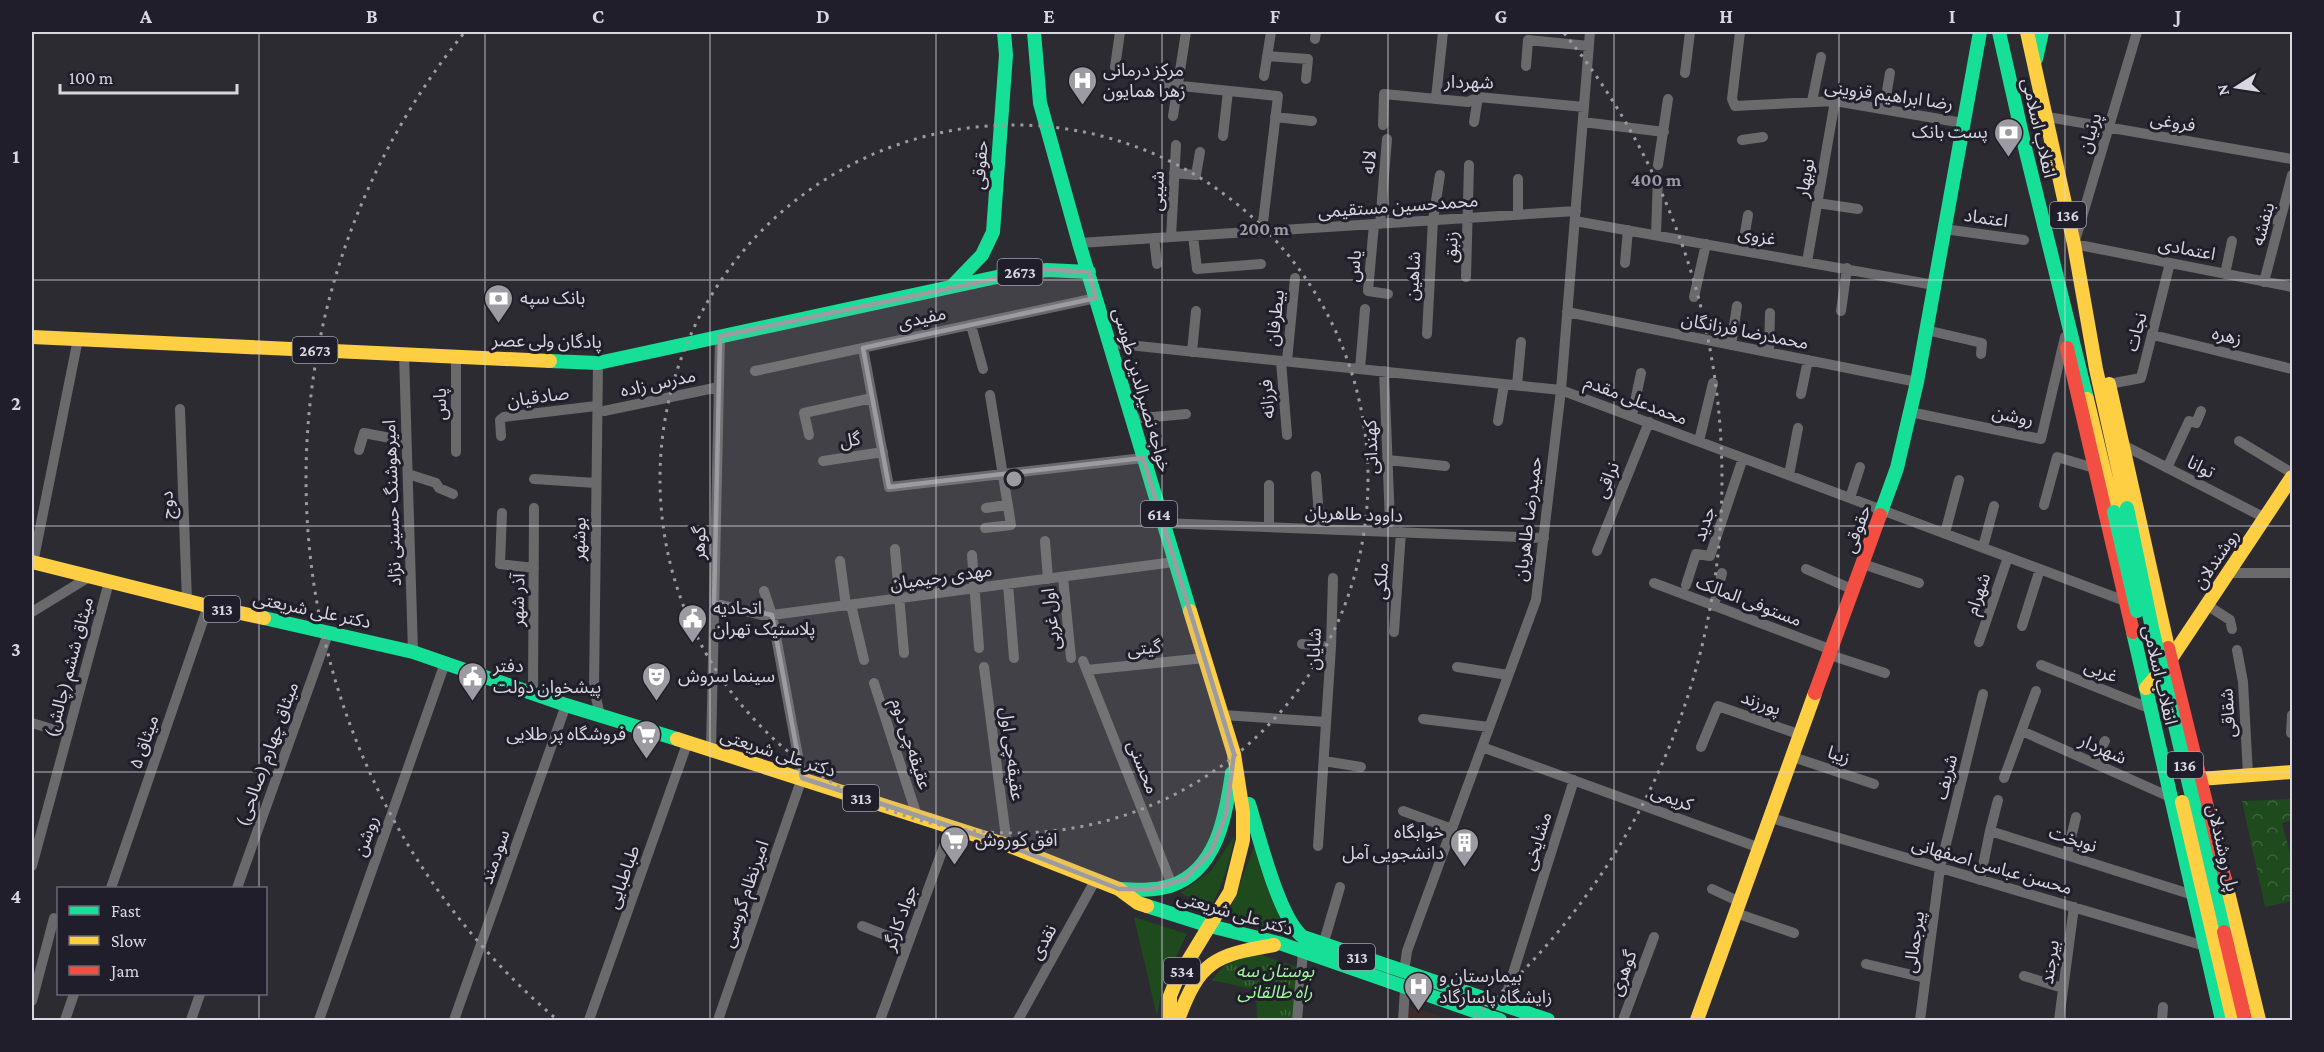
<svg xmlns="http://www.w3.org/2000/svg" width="2324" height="1052" font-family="'Crimson Pro','Noto Sans Arabic',serif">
<defs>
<pattern id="forest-crowns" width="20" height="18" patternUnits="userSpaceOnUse" patternTransform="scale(1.5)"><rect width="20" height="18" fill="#1e4a1d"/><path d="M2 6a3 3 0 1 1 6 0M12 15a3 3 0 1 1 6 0" fill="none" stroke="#3e633d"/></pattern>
<pattern id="park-tufts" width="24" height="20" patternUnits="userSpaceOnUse" patternTransform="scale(1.5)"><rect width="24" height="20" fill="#1e4a1d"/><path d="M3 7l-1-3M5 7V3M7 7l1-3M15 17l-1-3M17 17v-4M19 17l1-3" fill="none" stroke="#3e633d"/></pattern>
</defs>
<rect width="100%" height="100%" fill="#2c2b31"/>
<!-- medical -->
<path fill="#3c2c28" d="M1408,1005L1447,1019V1020H1407Z"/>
<!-- green -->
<path fill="#1e4a1d" d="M1235,835C1230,861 1223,884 1211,907L1180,893L1211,871Z
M1255,844L1288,939L1227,918Z
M1134,917L1187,934L1162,987L1157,1017Z"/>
<!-- forest -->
<path fill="url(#forest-crowns)" d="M2292,799V820L2282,823L2292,860V897L2291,901L2265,907L2242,801Z"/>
<!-- park -->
<path fill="url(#park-tufts)" d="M1262,955L1297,967L1293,1020H1257L1256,990L1212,980C1229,958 1235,958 1262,955Z"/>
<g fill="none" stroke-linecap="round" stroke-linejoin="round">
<!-- street -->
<path stroke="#6a696c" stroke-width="10" d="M1740,32L1732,99L1735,106L1835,101L1963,123
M2137,32L2074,244L2292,287
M1315,39L1316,32
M1267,56L1308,59L1306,79
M1526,66L1528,40L1589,46
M1115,67L1120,32
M1685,73L1690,32
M1264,76L1271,32
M1162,84L1278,96L1262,231
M1436,98L1443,32
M1812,101L1821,57
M1884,108L1890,73
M1173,116L1186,32
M1275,117L1312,121
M2048,117L2292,159
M1474,122L1478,97
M1583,122L1664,132
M1383,125L1384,94L1468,102L1478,97L1584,107
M1223,136L1228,91
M1742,140L1763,137
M1658,165L1668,99
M1174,173L1196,175L1200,152
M1817,203L1858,209
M1518,214V179
M2267,218L2280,221
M1575,221L1934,285
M1374,224L1368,291L1388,294
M1380,224L1387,139
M1944,229L2024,240
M1656,235L1658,177
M1193,236L1197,269L1261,264
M1171,237L1176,145
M1154,238L1157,264
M1079,243L1576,211
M1742,250L1748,215
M1807,262L1835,101
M1625,263L1628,230
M2225,274L2232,241
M1466,277L1469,165
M2264,282L2292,175
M1694,297L1706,244
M1841,311L1847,268
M1567,312L1917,382
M971,325L983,369
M1926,330L1982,343L1981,354
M1427,334L1433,220L1440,175
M2153,335L2292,369
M1109,343L1561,390L2125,601
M1731,345L1737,306
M863,348L889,487L1143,458
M1192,352L1196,311
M1769,352L1770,313
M404,354L413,652
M1281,361L1287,435
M1287,361L1295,278
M598,363L594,689L600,715
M1360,369L1365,309
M755,371L1096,298
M1384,371L1390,522
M2109,384L2141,378L2170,263
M1517,385L1521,342
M1801,394L1808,360
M180,409L187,601
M604,411L719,387
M1910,412L2041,439L2065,337
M1632,416L1641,373
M1131,419L1186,414
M1498,421L1504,384
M809,435L804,413L872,398
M501,436L500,420L504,417L596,406
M1699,441L1713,383
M2239,441L2292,473
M2123,445L2265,518
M359,450L364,433L406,441
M456,452V356
M1388,460L1445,466
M823,461L883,452
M2167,468L2189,421L2196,423L2201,411
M408,474L436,483L439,488L453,494
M1789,475L1798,428
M1316,476L1320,529
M534,479L596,483
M1850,498L1860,467
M2044,505L2057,457L2094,468
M986,508L1007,505
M502,513L500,564L534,568
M1162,523L1544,538
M1269,527V485
M985,528L1011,525L990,395
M1945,533L1959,480
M1045,541L1048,579
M1983,547L1994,506
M895,549L904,653
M1597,551L1649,422
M972,555L979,648
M840,561L846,606
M33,563L78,339
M1863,564L1919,583
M1806,569L1854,590
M2228,573H2292
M1063,577L1071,658
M1654,583L1832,650
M1008,584L1014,658
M1686,585L1696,554L1710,556L1743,458
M714,603L761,615H772L1174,562
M851,605L864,660
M2207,605L2230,620L2232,629
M1714,606L1722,573
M32,612L89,577
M2022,626L2040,569
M1394,632L1401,532
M1979,642L2008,557
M1302,644L1331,647
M2237,650L2243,682L2248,775
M1830,655L1885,673
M1083,661L1172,885
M2041,665L2149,708
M984,667L1007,845
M1457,667L1508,675
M1087,670L1205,658
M874,683L917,816
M533,693L534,508
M1223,715L1326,722
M1423,719L1489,727
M32,723L68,734
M2022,731L2170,797
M2291,733L2292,715
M1482,747L1760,848
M1701,747L1718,706L1801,735
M711,750L720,336
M1793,757L1874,784
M1324,761L1361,767
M2094,763L2105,741
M2004,778L2036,691
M1403,811L1452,829
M1771,818L2205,946
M1990,831L1998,800
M1318,846L1331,647L1333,578
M2067,854L2076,817
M32,866L109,582
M1980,880L1990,831L2193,895
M111,888L208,606
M237,888L329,631
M1712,889L1740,902
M1736,913L1794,933
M862,926L908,944
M1323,945L1340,887
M1866,964L1925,978
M1404,972L1407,951L1536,600L1561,390L1590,32
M2024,976L2063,988
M32,1001L54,918
M1503,1005L1574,780
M65,1020L74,994
M191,1020L200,994
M319,1020L445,663
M454,1020L566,705
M589,1020L687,744
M718,1020L802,778L772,615L764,591
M880,1020L951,827
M1018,1020L1096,879
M1297,1020L1303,952
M1403,1020L1405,989
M1623,1020L1654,937
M1920,1020L1940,868L1983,694
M2059,1020L2074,907
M2162,1020L2163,1007"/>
<!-- fast -->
<path stroke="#16e098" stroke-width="14" d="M1034,32L1040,103L1079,243L1190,611
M1999,32L2026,152L2087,399
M2036,59L2042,32
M953,285L982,255L993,232L1006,55L1004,32
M550,361L598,363L1006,275L1047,270L1089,272
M1880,515L1897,468L1917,382L1980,32
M264,618L413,652L566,705L677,739
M2133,632L2222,1020
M1249,804C1259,836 1279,919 1303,937L1548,1020
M1119,889C1136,890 1153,891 1170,886C1217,871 1226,815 1232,773
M1147,906L1210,926L1282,944L1500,1020"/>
<!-- slow -->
<path stroke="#ffcf43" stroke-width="14" d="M2027,32L2074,244L2096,369L2127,508
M32,337L550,361
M2109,384L2168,648
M2087,399L2114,512
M32,562L208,606L264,618
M2146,688L2170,660L2292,477
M677,739L1007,845L1119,889L1138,903L1147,906
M2200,779L2292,772
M2225,880L2259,1020
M1170,1020V996L1177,979L1230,892L1243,840V812L1234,754L1190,611
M1178,1020C1199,961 1215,955 1274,945
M1697,1020L1815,693"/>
<!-- jam -->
<path stroke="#f24e42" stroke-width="14" d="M2067,348L2133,632
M2168,648L2225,880
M1815,693L1880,515"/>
<!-- fast-bridge -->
<path stroke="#16e098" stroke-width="14" d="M2127,508L2152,628L2224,932
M2114,512L2137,611"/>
<!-- slow-bridge -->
<path stroke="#ffcf43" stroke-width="14" d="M2182,802L2233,1020"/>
<!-- jam-bridge -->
<path stroke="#f24e42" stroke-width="14" d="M2224,932L2245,1020"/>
</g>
<!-- marked area -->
<path fill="#9c9ba2" fill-opacity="0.2" stroke="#9c9ba2" stroke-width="4.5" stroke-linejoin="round" d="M1042,269L1089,272L1096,298L863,348L889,487L1143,458L1234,754L1226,815L1211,852L1185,879L1152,889H1119L1007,845L802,778L772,615L714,603L720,336Z"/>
<!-- grid -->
<path fill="none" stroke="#d8d7df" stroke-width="1.5" stroke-opacity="0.55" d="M259,32V888M485,32V1020M710,32V1020M936,32V1020M1162,32V1020M1388,32V1020M1614,32V1020M1839,32V1020M2065,32V1020M32,280H2292M32,526H2292M32,772H2292M259,994V1020"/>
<!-- distance rings -->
<g fill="none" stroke="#9c9ba2" stroke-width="3" stroke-dasharray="3 6">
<circle cx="1014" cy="479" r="354"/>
<path d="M554 1017A708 708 0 0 1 464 33M1564 33A708 708 0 0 1 1474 1017"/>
</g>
<!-- icons -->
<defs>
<symbol id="hospital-pin" viewBox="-11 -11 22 30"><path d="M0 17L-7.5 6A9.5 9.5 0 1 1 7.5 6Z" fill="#9c9ba2" stroke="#201e2a"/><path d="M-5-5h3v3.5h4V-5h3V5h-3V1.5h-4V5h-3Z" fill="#fff"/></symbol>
<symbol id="bank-pin" viewBox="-11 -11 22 30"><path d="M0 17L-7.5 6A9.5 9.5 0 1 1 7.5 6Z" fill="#9c9ba2" stroke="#201e2a"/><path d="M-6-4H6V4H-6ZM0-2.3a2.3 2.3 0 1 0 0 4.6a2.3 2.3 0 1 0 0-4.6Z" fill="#fff"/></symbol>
<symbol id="civic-pin" viewBox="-11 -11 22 30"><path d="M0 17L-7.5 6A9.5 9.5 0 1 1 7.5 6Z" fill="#9c9ba2" stroke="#201e2a"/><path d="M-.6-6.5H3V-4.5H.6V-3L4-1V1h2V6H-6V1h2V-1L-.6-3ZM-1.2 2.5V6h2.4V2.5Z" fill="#fff"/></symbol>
<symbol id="theatre-pin" viewBox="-11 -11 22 30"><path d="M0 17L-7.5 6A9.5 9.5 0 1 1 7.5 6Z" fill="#9c9ba2" stroke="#201e2a"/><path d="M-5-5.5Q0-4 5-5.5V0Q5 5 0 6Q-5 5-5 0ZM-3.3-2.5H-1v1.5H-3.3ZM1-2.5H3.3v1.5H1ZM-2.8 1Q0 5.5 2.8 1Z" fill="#fff"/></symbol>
<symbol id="supermarket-pin" viewBox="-11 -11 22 30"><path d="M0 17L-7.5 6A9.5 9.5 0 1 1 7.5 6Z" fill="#9c9ba2" stroke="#201e2a"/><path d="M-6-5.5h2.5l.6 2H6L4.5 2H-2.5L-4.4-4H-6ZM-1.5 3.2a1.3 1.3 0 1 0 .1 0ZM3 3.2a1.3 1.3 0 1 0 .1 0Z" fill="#fff"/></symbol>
<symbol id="building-pin" viewBox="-11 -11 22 30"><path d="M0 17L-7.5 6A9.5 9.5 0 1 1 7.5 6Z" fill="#9c9ba2" stroke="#201e2a"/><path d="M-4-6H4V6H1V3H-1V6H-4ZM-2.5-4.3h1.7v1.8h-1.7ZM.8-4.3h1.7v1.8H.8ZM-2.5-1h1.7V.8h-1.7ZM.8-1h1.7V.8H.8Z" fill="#fff"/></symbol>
</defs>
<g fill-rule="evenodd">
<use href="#hospital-pin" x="1066" y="64" width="33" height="45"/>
<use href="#bank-pin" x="1992" y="116" width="33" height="45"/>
<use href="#bank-pin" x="482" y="282" width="33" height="45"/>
<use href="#civic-pin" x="676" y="602" width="33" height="45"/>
<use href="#civic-pin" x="456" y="660" width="33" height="45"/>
<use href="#theatre-pin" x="640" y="660" width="33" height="45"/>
<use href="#supermarket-pin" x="630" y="718" width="33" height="45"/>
<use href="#supermarket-pin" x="938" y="824" width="33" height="45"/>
<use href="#building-pin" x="1448" y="826" width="33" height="45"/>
<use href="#hospital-pin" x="1402" y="970" width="33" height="45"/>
</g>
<g text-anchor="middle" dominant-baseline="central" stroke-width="6" stroke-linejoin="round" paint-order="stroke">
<!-- shield labels -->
<g fill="#201e2a" stroke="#a1a0a9" stroke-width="1.5">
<rect x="2050" y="202" width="36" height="26" rx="4.5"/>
<rect x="997.5" y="259" width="45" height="26" rx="4.5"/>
<rect x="292.5" y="337" width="45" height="26" rx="4.5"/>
<rect x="1141" y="501" width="36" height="26" rx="4.5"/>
<rect x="204" y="596" width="36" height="26" rx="4.5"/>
<rect x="2167" y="752" width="36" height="26" rx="4.5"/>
<rect x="843" y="785" width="36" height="26" rx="4.5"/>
<rect x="1339" y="944" width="36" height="26" rx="4.5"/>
<rect x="1164" y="958" width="36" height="26" rx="4.5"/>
</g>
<g font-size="16" font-weight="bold" fill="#d8d7df">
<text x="2068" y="215">136</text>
<text x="1020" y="272">2673</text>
<text x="315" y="350">2673</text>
<text x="1159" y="514">614</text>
<text x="222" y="609">313</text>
<text x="2185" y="765">136</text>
<text x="861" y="798">313</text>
<text x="1357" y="957">313</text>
<text x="1182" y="971">534</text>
</g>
<!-- poi labels -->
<g font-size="18" fill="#d8d7df" stroke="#201e2a" text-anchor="start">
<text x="1103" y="70">مرکز درمانی<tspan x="1103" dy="21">زهرا همایون</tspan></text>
<text x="1988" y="132" text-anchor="end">پست بانک</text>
<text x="520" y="298">بانک سپه</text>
<text x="713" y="608">اتحادیه<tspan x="713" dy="21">پلاستیک تهران</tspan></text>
<text x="493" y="666">دفتر<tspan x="493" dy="21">پیشخوان دولت</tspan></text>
<text x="678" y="676">سینما سروش</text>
<text x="626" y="734" text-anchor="end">فروشگاه پر طلایی</text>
<text x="1444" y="832" text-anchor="end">خوابگاه<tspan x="1444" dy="21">دانشجویی آمل</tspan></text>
<text x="975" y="840">افق کوروش</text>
<text x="1439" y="976">بیمارستان و<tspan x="1439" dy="21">زایشگاه پاسارگاد</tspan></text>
</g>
<!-- street labels -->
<g font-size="18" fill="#d8d7df" stroke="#201e2a">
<text transform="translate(1469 82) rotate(1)">شهردار</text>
<text transform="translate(1889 95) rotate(8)">رضا ابراهیم قزوینی</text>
<text transform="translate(2173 122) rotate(9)">فروغی</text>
<text transform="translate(2039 128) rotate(77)">انقلاب اسلامی</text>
<text transform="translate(2090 133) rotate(-73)">پرنیان</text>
<text transform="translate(1369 162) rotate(-85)">لاله</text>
<text transform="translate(980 165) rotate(-86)">حقوقی</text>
<text transform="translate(1805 178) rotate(-80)">نوبهار</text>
<text transform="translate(1157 191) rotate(-87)">شیبی</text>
<text transform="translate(1398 206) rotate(-4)">محمدحسین مستقیمی</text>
<text transform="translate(1986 218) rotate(8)">اعتماد</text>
<text transform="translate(2263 224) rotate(-75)">بنفشه</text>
<text transform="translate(1757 236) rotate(10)">غزوی</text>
<text transform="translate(1451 247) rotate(-87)">زنبق</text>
<text transform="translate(2187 249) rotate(11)">اعتمادی</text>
<text transform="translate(1354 266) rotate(-86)">یاس</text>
<text transform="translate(1413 276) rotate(-87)">شاهین</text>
<text transform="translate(922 318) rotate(-12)">مفیدی</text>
<text transform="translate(1275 318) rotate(-84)">بیطرفان</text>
<text transform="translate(1745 331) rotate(11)">محمدرضا فرزانگان</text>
<text transform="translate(2136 332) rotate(-75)">نجات</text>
<text transform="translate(2227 336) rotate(14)">زهره</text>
<text transform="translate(547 341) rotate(1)">پادگان ولی عصر</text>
<text transform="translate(658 383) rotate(-12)">مدرس زاده</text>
<text transform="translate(1142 390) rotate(74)">خواجه نصیرالدین طوسی</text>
<text transform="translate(538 397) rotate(-8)">صادقیان</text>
<text transform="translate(1267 399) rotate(-94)">فرزانه</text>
<text transform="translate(1636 400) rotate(21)">محمدعلی مقدم</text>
<text transform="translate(440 404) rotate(-90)">پاس</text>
<text transform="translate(2013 416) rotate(12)">روشن</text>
<text transform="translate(850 440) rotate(-9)">گل</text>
<text transform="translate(1371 447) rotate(-92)">کهندانی</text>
<text transform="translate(2201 467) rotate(27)">توانا</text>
<text transform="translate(1607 480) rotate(-68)">نراقی</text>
<text transform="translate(392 503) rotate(-92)">امیرهوشنگ حسینی نژاد</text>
<text transform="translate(167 505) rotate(-92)">دوج</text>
<text transform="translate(1354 514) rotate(2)">داوود طاهریان</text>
<text transform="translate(1528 519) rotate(-83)">حمیدرضا طاهریان</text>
<text transform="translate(1704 524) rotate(-71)">جدید</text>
<text transform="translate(1857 529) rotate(-70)">حقوقی</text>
<text transform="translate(579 539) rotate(-89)">بوشهر</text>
<text transform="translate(699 543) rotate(-89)">گوهر</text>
<text transform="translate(2216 559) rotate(-56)">روشندلان</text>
<text transform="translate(941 577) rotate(-8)">مهدی رحیمیان</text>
<text transform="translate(1381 581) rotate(-86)">ملکی</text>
<text transform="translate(1978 594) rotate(-71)">شهرام</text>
<text transform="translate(518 600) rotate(-89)">آذر شهر</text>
<text transform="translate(1749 601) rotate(21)">مستوفی المالک</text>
<text transform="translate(312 610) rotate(12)">دکتر علی شریعتی</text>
<text transform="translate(1051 619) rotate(-96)">اول غربی</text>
<text transform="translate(1144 648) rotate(-6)">گیتی</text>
<text transform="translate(1314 649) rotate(-87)">شایان</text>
<text transform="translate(69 667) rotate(-75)">میثاق ششم (چالش)</text>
<text transform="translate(2101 671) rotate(21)">غربی</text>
<text transform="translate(2160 675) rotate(77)">انقلاب اسلامی</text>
<text transform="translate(1761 703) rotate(19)">پورزند</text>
<text transform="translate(2228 713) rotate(-94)">شقاقی</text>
<text transform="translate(144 742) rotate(-71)">میثاق ۵</text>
<text transform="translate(911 744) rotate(72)">عقیقه‌چی دوم</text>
<text transform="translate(2103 749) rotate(24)">شهردار</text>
<text transform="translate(778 753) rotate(18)">دکتر علی شریعتی</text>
<text transform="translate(267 754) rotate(-70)">میثاق چهارم (صالحی)</text>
<text transform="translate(1012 754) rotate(83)">عقیقه‌چی اول</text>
<text transform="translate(1839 755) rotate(19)">زیبا</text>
<text transform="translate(1143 767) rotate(68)">محسنی</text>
<text transform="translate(1946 777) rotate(-76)">شریف</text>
<text transform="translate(1672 798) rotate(20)">کریمی</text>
<text transform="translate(366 836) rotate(-71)">روشن</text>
<text transform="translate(2073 839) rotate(18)">نوبخت</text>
<text transform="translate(1537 841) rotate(-72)">مشایخی</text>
<text transform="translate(2223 848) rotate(77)">پل روشندلان</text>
<text transform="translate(495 857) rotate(-71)">سودمند</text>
<text transform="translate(1992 866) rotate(16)">محسن عباسی اصفهانی</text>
<text transform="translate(623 877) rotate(-70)">طباطبایی</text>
<text transform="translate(745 894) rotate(-71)">امیرنظام گروسی</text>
<text transform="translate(1235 913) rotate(16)">دکتر علی شریعتی</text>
<text transform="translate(900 918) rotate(-70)">جواد کارگر</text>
<text transform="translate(1043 942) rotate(-61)">نقدی</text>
<text transform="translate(1914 942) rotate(-82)">پیرجمالی</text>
<text transform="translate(2050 962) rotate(-82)">بیرجند</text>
<text transform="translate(1623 973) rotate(-70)">گوهری</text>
</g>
<!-- park labels -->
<g font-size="18" font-style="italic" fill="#9df897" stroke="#201e2a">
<text x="1275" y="971">بوستان سه<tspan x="1275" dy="21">راه طالقانی</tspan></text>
</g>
</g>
<circle cx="1014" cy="479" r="9" fill="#9c9ba2" stroke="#201e2a" stroke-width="3"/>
<g font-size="18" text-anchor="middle" font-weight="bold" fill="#9c9ba2" stroke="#201e2a" stroke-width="6" stroke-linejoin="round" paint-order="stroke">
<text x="1656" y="186">400 m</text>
<text x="1264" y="235">200 m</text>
</g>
<!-- border -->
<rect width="2324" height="1052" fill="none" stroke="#201e2a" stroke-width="66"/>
<!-- legend -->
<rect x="57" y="887" width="210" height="108" fill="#201e2a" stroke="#6a6872" stroke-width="1.5"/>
<rect x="69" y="906" width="30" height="9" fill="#16e098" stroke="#6a6872" stroke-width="1.5"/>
<text x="111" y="917" font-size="18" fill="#d8d7df">Fast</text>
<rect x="69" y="936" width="30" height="9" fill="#ffcf43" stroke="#6a6872" stroke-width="1.5"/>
<text x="111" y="947" font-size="18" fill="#d8d7df">Slow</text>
<rect x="69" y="966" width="30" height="9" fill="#f24e42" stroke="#6a6872" stroke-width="1.5"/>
<text x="111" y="977" font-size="18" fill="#d8d7df">Jam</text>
<!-- north arrow -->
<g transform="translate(2237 87) rotate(258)" stroke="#201e2a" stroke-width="4.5" paint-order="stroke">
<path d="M0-4.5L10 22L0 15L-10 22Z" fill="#d8d7df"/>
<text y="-9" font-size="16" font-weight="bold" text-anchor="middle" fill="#d8d7df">N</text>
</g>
<!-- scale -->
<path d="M60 84v9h177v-9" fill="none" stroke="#d8d7df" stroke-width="3"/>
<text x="69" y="84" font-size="18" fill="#d8d7df" stroke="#201e2a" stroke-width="4.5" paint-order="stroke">100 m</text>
<rect x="33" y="33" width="2258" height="986" fill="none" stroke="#d8d7df" stroke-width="2"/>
<g font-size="20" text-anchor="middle" font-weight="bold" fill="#d8d7df">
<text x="146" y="23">A</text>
<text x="372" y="23">B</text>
<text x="598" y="23">C</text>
<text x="823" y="23">D</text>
<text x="1049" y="23">E</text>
<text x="1275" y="23">F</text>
<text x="1501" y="23">G</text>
<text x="1726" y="23">H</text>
<text x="1952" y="23">I</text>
<text x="2178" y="23">J</text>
<text x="16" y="163">1</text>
<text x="16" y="410">2</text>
<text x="16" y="656">3</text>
<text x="16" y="903">4</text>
</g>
</svg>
